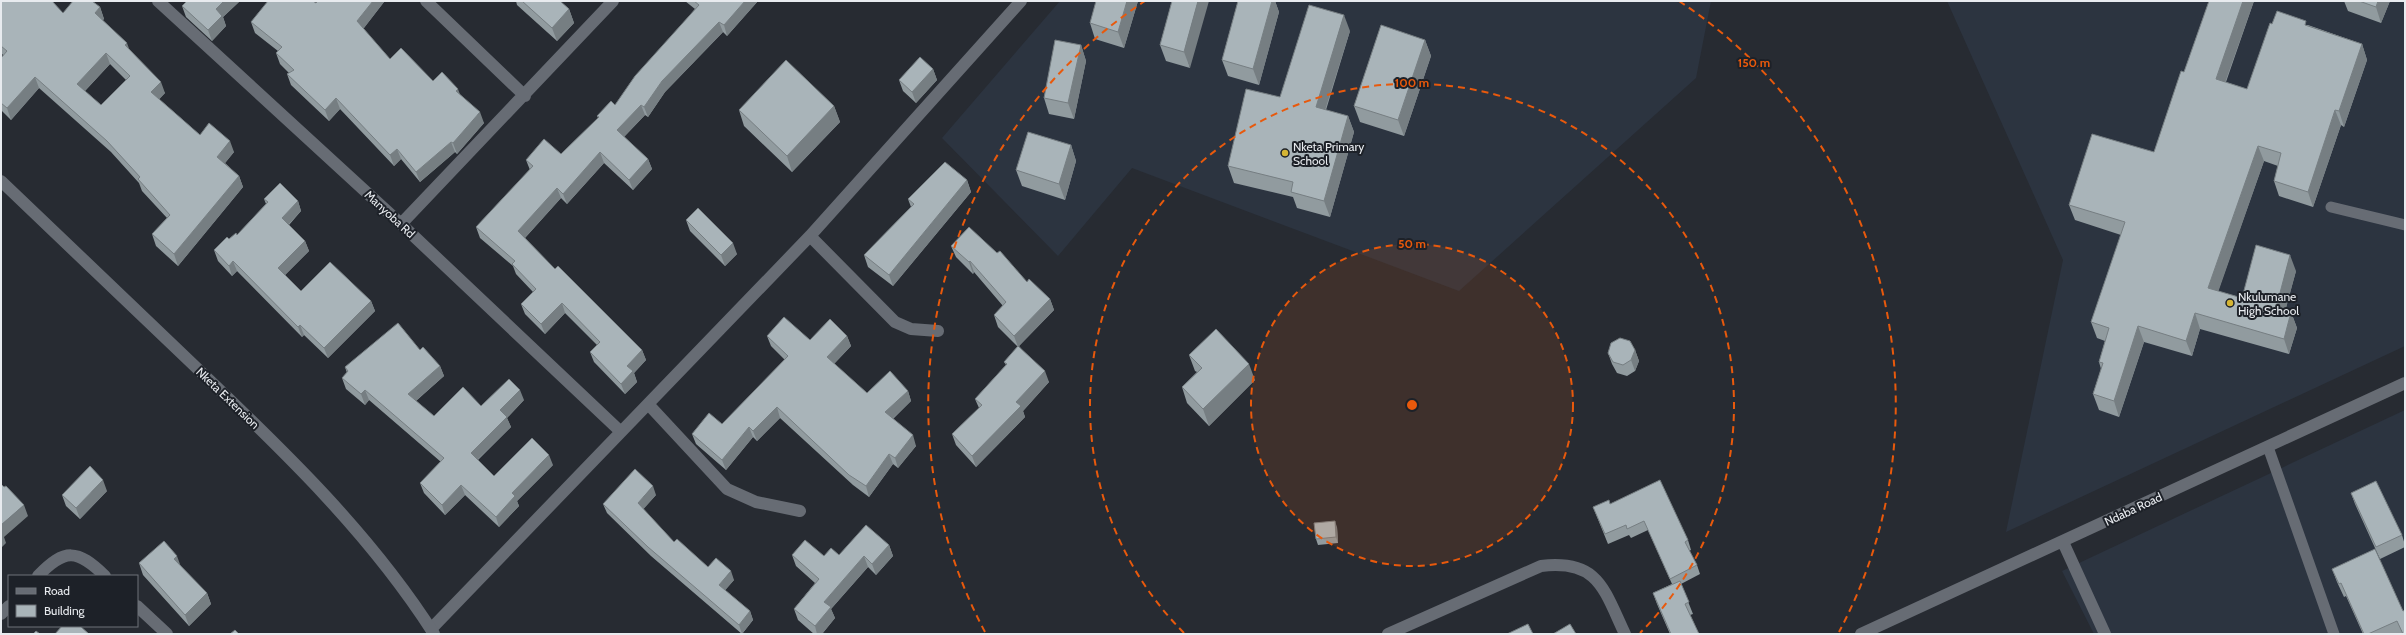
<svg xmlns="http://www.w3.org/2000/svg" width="2406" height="635" font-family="Cabin,sans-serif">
<rect width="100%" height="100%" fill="#272b32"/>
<!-- built -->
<path fill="#2c3440" d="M1060,1H1711L1696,78L1459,291L1132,168L1058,256L942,138Z
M1947,1H2405V346L2006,532L2063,260Z
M2405,410V634H2094L2062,571Z"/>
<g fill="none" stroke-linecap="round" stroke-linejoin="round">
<!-- service -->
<path stroke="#676c74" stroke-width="11" d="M2331,207L2405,225
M2268,447L2334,634"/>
<!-- minor -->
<path stroke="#676c74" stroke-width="12" d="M158,1L401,224L620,431
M426,1L525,96
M401,224L613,1
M810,236L895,322L911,329L938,331
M648,404L727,489L756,502L800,511
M2063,542L2105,634
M38,576C65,548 77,549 105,576
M137,606L167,634
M1,614L9,606
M431,629L810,236L1021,1
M1388,634L1541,566C1599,559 1604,590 1625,634
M1861,634L2405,383"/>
<!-- tertiary -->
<path stroke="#676c74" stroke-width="12" d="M1,181C68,245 135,309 202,373C286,453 371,535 434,634"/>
</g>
<!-- wall -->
<path fill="#919b9f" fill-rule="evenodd" d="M1,1L63,13L100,7L104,19L102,20L129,49L165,93L159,99L200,135L234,152L225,163L239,176L243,187L178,266L156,246L152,234L167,218L142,191L139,183L111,152L39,88L11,120L1,110V58L3,55L1,53ZM110,64L126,80L101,105L85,91Z
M187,1H240L223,17L226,26L212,41L186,17L182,6Z
M318,1H384V2L363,29L390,59L461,96L484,123L457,154L455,152L420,182L401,159L394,166L340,109L329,121L291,85L287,74L289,73L280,64L276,53L278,51L255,33L251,22L316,3Z
M516,1H563L561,2L569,9L574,23L557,41L517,5Z
M685,1H758L727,36L723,32L665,92L648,117L645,115L624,137L648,159L652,169L633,190L604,163L567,204L561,198L525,238L555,269L642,350L646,360L634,373L637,382L625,394L594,362L590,352L597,345L565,313L545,334L525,314L521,304L533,292L516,274L513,266L480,238L476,227L530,170L526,160L561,154L598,118L597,116L615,105L695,9Z
M1138,1L1124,48L1095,39L1090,23Z
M1172,1L1190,68L1166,61L1160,45Z
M1238,1H1275L1279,12L1259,85L1228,76L1222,60Z
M2209,1H2254L2226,82L2247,89L2272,24L2308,25L2362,44L2367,60L2344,127L2341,125L2313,207L2279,196L2274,181L2278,166L2264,161L2218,291L2242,298L2296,271L2285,311L2291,312L2297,328L2289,354L2200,329L2192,356L2144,342L2119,417L2099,410L2093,394L2101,369L2099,362L2105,341L2097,338L2091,322L2121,235L2075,220L2069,205L2154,152L2184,72Z
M2344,1H2390L2381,23L2348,11Z
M1350,31L1326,110L1348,116L1354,132L1330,217L1297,208L1293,197L1234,183L1228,166L1280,97Z
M1425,40L1431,56L1404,136L1360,122L1354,106Z
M1081,45L1086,61L1074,119L1049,114L1044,98Z
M933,69L937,80L916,103L903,91L899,80Z
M834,106L840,122L792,172L744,126L739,110Z
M1071,145L1076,161L1065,200L1022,186L1016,170Z
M967,180L971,192L893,286L868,267L864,255L911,207L908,199Z
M264,199L298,201L301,211L289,225L305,241L309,251L285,275L301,291L371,301L375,311L328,358L304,335L302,337L237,271L232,276L218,261L214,250L229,239L237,235L266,204Z
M686,220L737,254L725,266L690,231Z
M951,246L1027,282L1050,299L1054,310L1019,346L1049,382L1023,411L1025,417L976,467L956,445L952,434L979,408L975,399L1006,365L1004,362L1018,347L998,327L994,315L1003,306L974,272L973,274L956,257Z
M767,336L810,340L847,336L851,346L834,364L867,393L908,391L911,401L893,419L916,446L898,468L893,464L869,497L853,485L780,418L757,441L753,437L726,470L696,444L692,434L722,424L785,360L771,346Z
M420,350L440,366L444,376L416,401L434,416L481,406L524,400L507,418L511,427L478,460L494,476L553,465L517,501L519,506L499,527L465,495L445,515L424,493L420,483L441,462L369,400L365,405L346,389L342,378L347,373L345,367Z
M1635,350L1639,361L1635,371L1627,376L1617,373L1612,364L1608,353Z
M1189,355L1255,380L1209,426L1187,403L1182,387L1197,372L1195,371Z
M107,491L80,519L66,506L62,495Z
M2351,493L2402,535L2405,545V547L2380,559L2355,504Z
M656,495L643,509L674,542L708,567L734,580L725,590L750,611L753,620L742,634L651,556L607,513L603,504Z
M1610,504L1688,540L1691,550L1689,551L1697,565L1700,574L1681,584L1693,614L1690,615L1699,634H1670L1657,604L1653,593L1672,584L1648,530L1631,538L1629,535L1608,544L1593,507Z
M1337,527L1338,543L1318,545L1316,539Z
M889,545L893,556L876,575L868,567L831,609L835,618L822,634H814L798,620L794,609L815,583L796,566L792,555L824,556L839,555Z
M139,563L181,567L207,593L211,604L189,626L143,575Z
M2332,569L2403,611L2405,634H2363L2346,596L2344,597L2337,582Z"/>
<!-- shaded-wall -->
<path fill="#767e82" d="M224,1H240L223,17L226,26L212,41L208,30L216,9Z
M373,1H384V2L361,32L357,21Z
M745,1H758L727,36L724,25Z
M1127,1H1138L1124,48L1118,32Z
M1198,1H1209L1190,68L1184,52Z
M1272,1H1275L1279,12L1259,85L1253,69Z
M2243,1H2254L2221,94L2216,79Z
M2378,1H2390L2381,23L2376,7Z
M100,7L104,19L99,25L95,13Z
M569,9L574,23L557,41L552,28Z
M1344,15L1350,31L1321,123L1316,107Z
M719,22L723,32L665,92L648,117L644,107L662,81Z
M1425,40L1431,56L1404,136L1398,120Z
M127,43L131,54L125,45Z
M2362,44L2367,60L2344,127L2339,111Z
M1081,45L1086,61L1074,119L1068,103Z
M106,53L110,64L81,95L77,84Z
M933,69L937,80L916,103L912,92Z
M35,77L39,88L11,120L7,108Z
M161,82L165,93L155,104L151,92Z
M458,89L462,100L456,91Z
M336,98L340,109L329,121L325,110Z
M641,105L645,115L620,141L617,130Z
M834,106L840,122L792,172L787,156Z
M2335,110L2341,125L2313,207L2308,192Z
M480,112L484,123L457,154L453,143Z
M1348,116L1354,132L1330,217L1324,201Z
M230,141L234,152L221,168L217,157Z
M451,142L455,152L420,182L416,172Z
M1071,145L1076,161L1065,200L1059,184Z
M2258,146L2264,161L2214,304L2208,288Z
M397,149L401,159L394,166L390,155Z
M600,152L604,163L567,204L563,194Z
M648,159L652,169L633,190L629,180Z
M239,176L243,187L178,266L174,254Z
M967,180L971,192L893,286L889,275Z
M557,188L561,198L522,241L518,231Z
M298,201L301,211L285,228L282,218Z
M305,241L309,251L282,278L278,268Z
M733,243L737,254L725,266L721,255Z
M2290,255L2296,271L2282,323L2276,308Z
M233,261L237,271L232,276L229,266Z
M970,261L974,272L973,274L969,262Z
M1050,299L1054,310L1018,347L1014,336Z
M371,301L375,311L328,358L324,348Z
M562,303L565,313L545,334L541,324Z
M2291,312L2297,328L2289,354L2284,339Z
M2195,313L2200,329L2192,356L2186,341Z
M300,325L304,335L302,337L298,327Z
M2138,326L2144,342L2119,417L2114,401Z
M847,336L851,346L831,367L827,357Z
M642,350L646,360L634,373L637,382L625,394L621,384L627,366Z
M1635,350L1639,361L1635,371L1631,360Z
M1249,364L1255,380L1209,426L1203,409Z
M440,366L444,376L412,404L408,394Z
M1045,371L1049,382L1023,411L1025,417L976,467L972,456L1016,402Z
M365,390L369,400L365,405L361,394Z
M520,390L524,400L507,418L511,427L474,463L471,453L500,410Z
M908,391L911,401L888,423L885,412Z
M777,407L780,418L757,441L753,431Z
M749,427L753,437L726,470L722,460Z
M913,435L916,446L898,468L895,458Z
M889,454L893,464L869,497L866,486Z
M549,455L553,465L517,501L519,506L499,527L496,517L512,493Z
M103,480L107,491L80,519L76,508Z
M461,485L465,495L445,515L442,505Z
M653,486L656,495L641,512L638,503Z
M24,505L28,516L4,537L6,543L1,548V525Z
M1335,521L1337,527L1338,543L1336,537Z
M889,545L893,556L876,575L872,564Z
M177,556L181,567L174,559Z
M864,556L868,567L831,609L835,618L822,634H817L815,626L824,602Z
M731,571L734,580L722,594L719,585Z
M207,593L211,604L189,626L185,615Z
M750,611L753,620L742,634L739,625Z"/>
<!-- building -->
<path fill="#a9b4b9" stroke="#767e82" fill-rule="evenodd" d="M1,1H52L63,13L73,1H92L100,7L95,13L127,43L125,45L161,82L151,92L200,135L209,123L230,141L217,157L239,176L174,254L152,234L170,215L138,179L140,177L107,141L35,77L7,108L1,103V58L7,51L1,46ZM106,53L130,76L101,105L77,84Z
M187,1H224L216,9L222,16L208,30L182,6Z
M268,1H313L316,3L318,1H373L357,21L390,59L401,48L433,81L442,72L458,89L456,91L480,112L453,143L451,142L416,172L397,149L390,155L336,98L325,110L287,74L294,70L276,53L282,47L251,22Z
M522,1H560L569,9L552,28Z
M694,1H745L724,25L719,22L662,81L644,107L641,105L617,130L648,159L629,180L600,152L563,194L557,188L518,231L555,269L558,266L642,350L627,366L633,371L621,384L590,352L600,342L562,303L541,324L521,304L536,289L512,264L515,261L476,227L533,166L526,160L544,139L561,154L599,117L597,116L611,101L615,105L635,76L699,5Z
M1096,1H1127L1118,32L1090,23Z
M1172,1H1198L1184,52L1160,45Z
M1238,1H1272L1253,69L1222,60Z
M2209,1H2243L2216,79L2247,89L2270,23L2272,24L2277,11L2306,21L2305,25L2362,44L2339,111L2335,110L2308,192L2274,181L2281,153L2258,146L2208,288L2242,298L2256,245L2290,255L2276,308L2291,312L2284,339L2195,313L2186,341L2138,326L2114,401L2093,394L2103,363L2099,362L2109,328L2091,322L2125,222L2069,205L2092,134L2154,152L2181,71L2184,72Z
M2359,1H2378L2376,7Z
M1309,5L1344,15L1316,107L1348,116L1324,201L1291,192L1293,182L1228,166L1246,89L1280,97Z
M1381,25L1425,40L1398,120L1354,106Z
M1055,40L1081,45L1068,103L1044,98Z
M920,57L933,69L912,92L899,80Z
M786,60L834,106L787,156L739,110Z
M1028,132L1071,145L1059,184L1016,170Z
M945,162L967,180L889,275L864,255L914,204L908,199Z
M280,183L298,201L282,218L305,241L278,268L301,291L330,262L371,301L324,348L300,325L298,327L233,261L229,266L214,250L227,237L229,239L236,233L237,235L268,202L264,199Z
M698,208L733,243L721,255L686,220Z
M969,227L997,253L1000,251L1027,282L1029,279L1050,299L1014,336L994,315L1006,302L970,261L969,262L951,246Z
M784,317L810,340L830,319L847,336L827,357L867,393L890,371L908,391L885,412L913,435L895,458L889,454L866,486L849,475L777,407L753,431L749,427L722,460L692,434L709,413L722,424L788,356L767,336Z
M398,323L420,350L423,347L440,366L408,394L434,416L463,387L481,406L509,379L520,390L500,410L507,417L471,453L494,476L532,438L549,455L512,493L515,496L496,517L461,485L442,505L420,483L444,458L365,390L361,394L342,378L348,371L345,367Z
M1216,329L1249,364L1203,409L1182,387L1202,368L1189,355Z
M1620,338L1630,341L1635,350L1631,360L1623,365L1613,362L1608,353L1611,343Z
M1018,346L1045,371L1016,402L1021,406L972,456L952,434L982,405L975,399L1007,364L1004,362Z
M90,466L103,480L76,508L62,495Z
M635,469L653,486L638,503L674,542L677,539L708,567L716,558L731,571L719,585L750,611L739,625L648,547L603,504Z
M1660,480L1688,540L1685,542L1697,565L1670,579L1644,521L1627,529L1626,525L1605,534L1593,507L1609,500L1610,504Z
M2376,481L2402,535L2376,547L2351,493Z
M1,484L4,487L6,486L24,505L1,525Z
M1335,521L1336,537L1316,539L1314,523Z
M866,525L889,545L872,564L864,556L824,602L831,607L815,626L794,609L819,579L792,555L805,540L824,556L831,548L839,555Z
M164,541L177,556L174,559L207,593L185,615L139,563Z
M2375,549L2403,611L2405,610V634H2403L2397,621L2368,634H2364L2341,583L2339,584L2332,569Z
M1680,581L1689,602L1685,604L1699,634H1671L1653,593Z
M1528,624L1533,634H1507Z
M1570,624L1576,634H1553Z
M62,626H80L89,634H55Z
M235,630L239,634H230Z
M36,631L40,634H33Z"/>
<!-- distance rings -->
<circle cx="1412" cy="405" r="161" fill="#e8590c" fill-opacity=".12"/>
<g fill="none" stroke="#e8590c" stroke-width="2" stroke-dasharray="7 5">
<circle cx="1412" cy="405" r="161"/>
<path d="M1184 633A322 322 0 1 1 1640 633"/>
<path d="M985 632A484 484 0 0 1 1145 1M1679 1A484 484 0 0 1 1839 632"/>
</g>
<!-- markers -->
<g fill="#d5b534" stroke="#1d2128" stroke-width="1.5">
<circle cx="1285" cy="153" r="4"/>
<circle cx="2230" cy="303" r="4"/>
</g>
<g text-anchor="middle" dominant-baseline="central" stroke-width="4" stroke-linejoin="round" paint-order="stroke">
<!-- poi labels -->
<g font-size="12" fill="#e8ebef" stroke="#1d2128" text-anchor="start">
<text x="1293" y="146">Nketa Primary<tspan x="1293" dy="14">School</tspan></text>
<text x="2238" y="296">Nkulumane<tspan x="2238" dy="14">High School</tspan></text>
</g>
<!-- street labels -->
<g font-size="12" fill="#e8ebef" stroke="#1d2128">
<text transform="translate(390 214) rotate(43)">Manyoba Rd</text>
<text transform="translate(228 398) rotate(44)">Nketa Extension</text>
<text transform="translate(2133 509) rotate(-25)">Ndaba Road</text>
</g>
</g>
<circle cx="1412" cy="405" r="6" fill="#e8590c" stroke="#1d2128" stroke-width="2"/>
<g font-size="12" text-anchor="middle" font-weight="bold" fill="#e8590c" stroke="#1d2128" stroke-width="4" stroke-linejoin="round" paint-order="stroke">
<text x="1754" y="67">150 m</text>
<text x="1412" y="87">100 m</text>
<text x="1412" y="248">50 m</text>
</g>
<!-- border -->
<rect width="2406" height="635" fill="none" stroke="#e8ebef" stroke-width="4"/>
<!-- legend -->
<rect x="8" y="575" width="130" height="52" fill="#1d2128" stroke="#6e7278"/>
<rect x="16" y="588" width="20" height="6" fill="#676c74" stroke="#6e7278"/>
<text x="44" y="595" font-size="12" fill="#e8ebef">Road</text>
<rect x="16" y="605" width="20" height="12" fill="#a9b4b9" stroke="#6e7278"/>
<text x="44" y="615" font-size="12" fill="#e8ebef">Building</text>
</svg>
